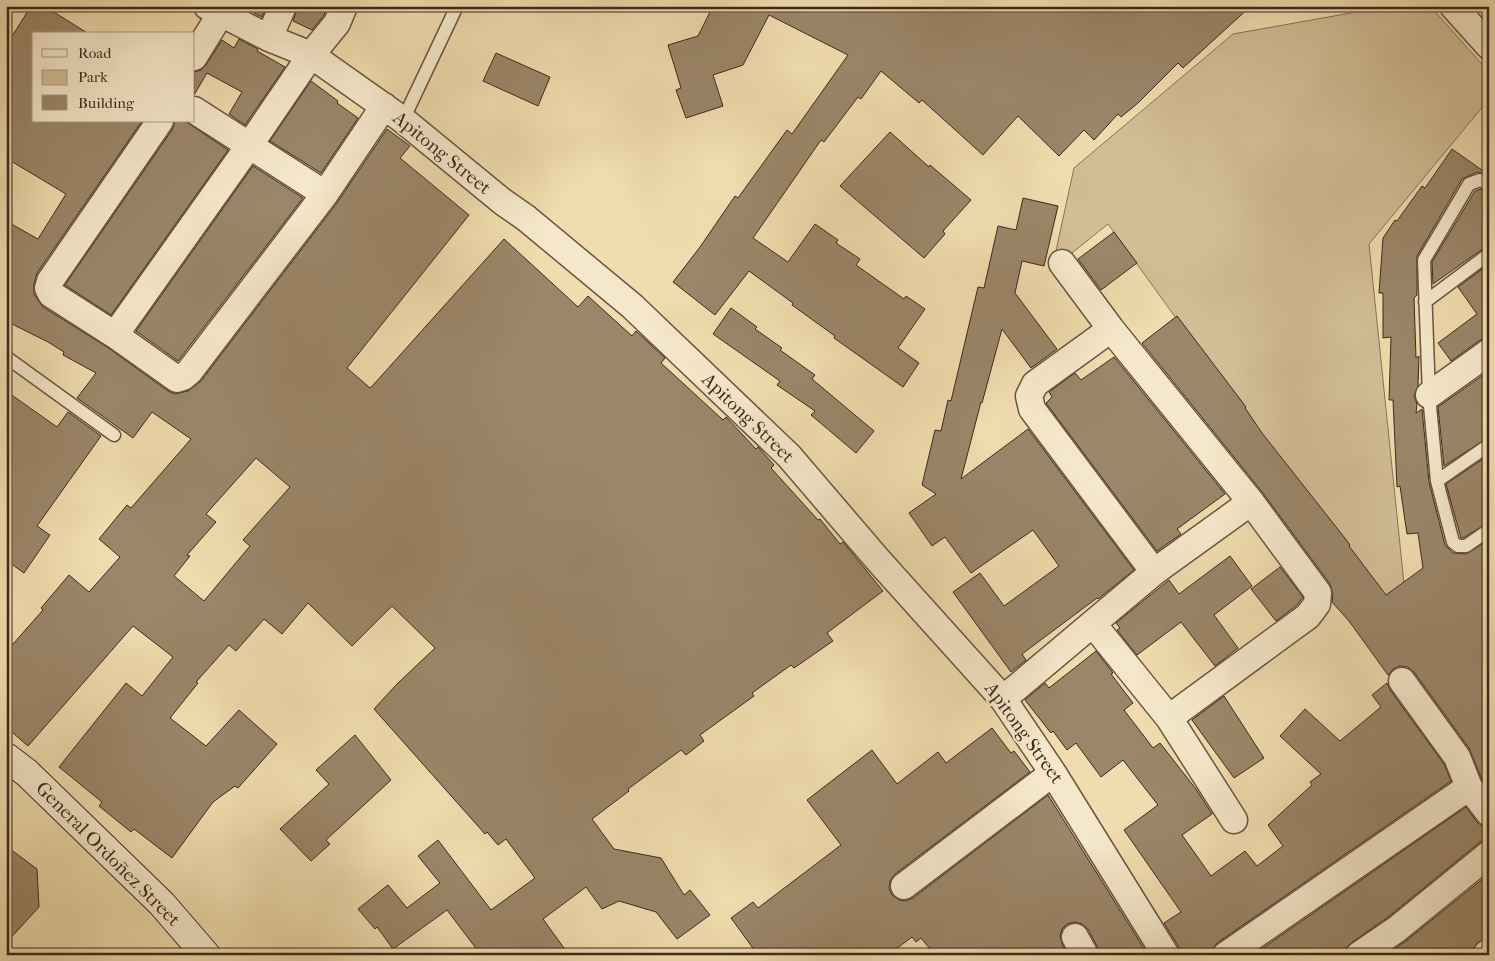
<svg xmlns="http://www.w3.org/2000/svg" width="1495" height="961" font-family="'IM FELL French Canon',serif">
<rect width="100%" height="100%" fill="#f0dcae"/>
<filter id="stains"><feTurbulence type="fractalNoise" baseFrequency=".004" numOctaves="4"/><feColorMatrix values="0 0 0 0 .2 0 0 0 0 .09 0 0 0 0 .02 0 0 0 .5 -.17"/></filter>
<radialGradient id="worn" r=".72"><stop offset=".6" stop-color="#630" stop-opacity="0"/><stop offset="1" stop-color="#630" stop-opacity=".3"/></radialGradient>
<!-- green -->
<path fill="#d2bd96" stroke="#88725a" d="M1390,6H1430L1489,72V99L1369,244L1410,642L1108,224L1052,269L1074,168L1233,34Z"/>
<!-- building -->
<path fill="#9b8669" stroke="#3e281f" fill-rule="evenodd" d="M31,6H44L89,34H34V121H142L37,273L34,284V294L43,307L107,347L168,391L175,394L188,391L201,381L337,203L387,129L410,146L400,158L469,215L347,368L370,388L375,383L504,239L578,307L588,296L632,336L636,331L665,358L661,363L723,420L726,417L756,449L758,447L774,465L771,468L818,520L820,519L840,544L843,542L883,591L827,633L833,641L794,668L791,665L752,693L754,696L700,735L704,741L686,755L681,750L628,789L629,791L592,819L614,849L661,858L684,895L690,890L710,915L677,939L656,912L619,901L602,909L586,887L543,919L569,955H481L447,910L393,949L377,927L375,929L358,909L388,885L407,908L440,883L418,856L438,840L491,910L535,878L506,839L498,845L487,832L485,834L374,709L397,684L435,648L392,606L352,646L308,603L282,634L264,619L236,651L229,645L196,682L198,683L170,718L206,746L239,710L277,744L238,788L235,786L213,802L172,858L134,829L131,832L99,806L102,802L59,767L126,683L142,696L173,657L133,626L28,746L6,727V652L43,610L41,608L69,575L89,592L120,557L99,539L127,505L131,508L191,439L152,412L133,438L77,398L96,373L63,355L64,352L48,342L6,321V221L38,239L66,194L6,158V46ZM256,458L290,487L243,540L250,546L204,601L174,576L190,556L187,555L216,522L206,514Z
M258,6H267L262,17L254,13Z
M298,6H328L324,15L312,30L293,21Z
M713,6H1251L1183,68L1178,63L1138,103L1121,117L1118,114L1094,140L1084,130L1059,156L1018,116L983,155L922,100L919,103L881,71L861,99L858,97L824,142L821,140L753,238L788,262L815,224L838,240L836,243L860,259L856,265L904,299L906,296L925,309L898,348L919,363L903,387L834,338L835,336L792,305L793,303L749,271L715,315L673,282L700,247L735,196L738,198L787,130L792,134L848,55L769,15L743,65L713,75L723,106L686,118L676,90L681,88L668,45L698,36Z
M239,39L258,49L257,51L285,67L245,125L229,114L242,92L207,73L194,95V72L201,70L206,65L222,40L234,48Z
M496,53L550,77L538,106L483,81Z
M311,81L338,101L337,103L358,118L321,173L270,141Z
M175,121H185L228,150L111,315L65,285L172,130Z
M890,132L929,167L930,165L971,200L943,231L945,234L924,258L840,186Z
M1452,149L1489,175L1477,172L1462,179L1417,256V295L1414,298L1416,358L1419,356L1418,386L1414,396L1417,404L1416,413L1422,409L1429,482L1445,545L1453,553L1466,554L1489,540V788L1482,780L1469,748L1414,672L1408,667L1400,666L1393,669L1388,675L1349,621L1332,602L1333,594L1330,584L1263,493L1142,343L1177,316L1246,407L1245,408L1262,433L1344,537L1350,545L1349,546L1386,595L1423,568L1418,533L1407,534L1400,486L1397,487L1393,400H1389L1391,337L1383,338V293H1379L1383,238L1395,220L1397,221L1422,186L1425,188Z
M253,166L303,198L178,361L136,331Z
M1480,189L1489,192V246L1484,248L1433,284L1432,262L1475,191Z
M1023,198L1058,206L1044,266L1022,261L1015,293L1057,349L1031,368L1002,329L982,403L981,402L961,479L1028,429L1134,570L1098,599L1097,598L1022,654L1026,660L1011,672L953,592L980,573L1004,606L1059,566L1033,530L971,573L945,537L932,546L909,513L936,494L922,485L935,430L941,431L948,400L951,401L978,287L984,288L998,226L1016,230Z
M1114,232L1137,263L1101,290L1078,259Z
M1489,264V337L1480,340L1451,361L1438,343L1477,314L1458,287Z
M731,308L757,327L755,329L782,348L780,350L815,375L812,379L874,431L856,453L811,415L815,411L777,385L780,381L713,334Z
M1114,357L1225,494L1177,529L1181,534L1157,551L1046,403L1052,397L1049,392L1075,373L1081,380Z
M1489,371V437L1444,466L1438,407Z
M6,391L57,427L68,412L101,436L37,526L50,535L24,573L6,560Z
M1489,455V522L1463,538H1461L1446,484Z
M1230,556L1252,586L1214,615L1238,648L1215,666L1181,622L1137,655L1117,630L1120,628L1116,623L1169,580L1179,594Z
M1280,567L1303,597L1297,605L1276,621L1251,589Z
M1096,651L1113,673L1111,674L1133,703L1124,710L1153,748L1160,743L1196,789L1212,814L1182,835L1211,876L1245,851L1257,866L1283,846L1268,825L1312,785L1310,782L1321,774L1280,736L1305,709L1340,741L1381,707L1372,695L1387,683L1390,690L1444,764L1451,781L1217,943L1213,948L1211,955H1181L1179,947L1164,923L1181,912L1124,830L1158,805L1123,760L1101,777L1076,743L1067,750L1053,731L1051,733L1025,700L1045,683L1049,688Z
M1224,696L1264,758L1234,778L1192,720Z
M992,728L1011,753L1014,751L1030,772L895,874L890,881L889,888L892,895L899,900L906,901L913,898L1048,795L1148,955H1100L1098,948L1088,929L1082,924L1075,922L1067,924L1062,929L1060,936L1062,944L1068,955H935L921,938L916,942L912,937L888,955H758L731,918L753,902L758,908L841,845L807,800L872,750L897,784L938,752L946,763Z
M355,735L391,780L326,840L330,844L311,861L280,829L329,784L316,770Z
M1466,807L1477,822L1483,827L1489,828V839L1480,842L1388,917L1351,943L1346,948L1344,955H1253Z
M6,846L37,869L39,907L6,943Z
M1489,874V938L1478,942L1473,949L1464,955H1386L1406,941Z"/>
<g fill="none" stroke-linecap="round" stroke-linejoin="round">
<defs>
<path id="service" d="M403,120L457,6
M1489,184L1480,180L1469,184L1424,260L1429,395L1437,481L1453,542L1458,546H1466L1489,530
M1425,302L1489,254
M6,357L114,435
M1437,481L1489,445"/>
<path id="minor" d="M207,6L269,38L311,55L403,120L503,202L526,218L632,306L789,456L878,560L1003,699L1053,773L1166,955
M1453,6L1489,46
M269,38L283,6
M194,57L221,13
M194,110L325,194
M160,121L50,281L48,288L51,294L115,335L177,379L183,377L189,372L325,194L384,106
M1062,263L1111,329L1251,502L1318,593L1317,604L1308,616L1169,718
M1111,329L1035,384L1029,396L1032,409L1154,572
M115,335L249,146L311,55L337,23L344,6
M1429,395L1489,352
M1093,624L1169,718L1234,820
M1402,681L1457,757L1469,787L1489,813
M1003,699L1154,572L1251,502
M904,886L1053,773
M1075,937L1085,955
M1226,955L1469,787
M1359,955L1397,929L1489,854"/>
<path id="tertiary" d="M1487,955L1489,953"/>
<path id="secondary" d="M6,757L27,773L162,904L206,955"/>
</defs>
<!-- service casing -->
<use href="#service" stroke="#6a5543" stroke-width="15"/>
<!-- minor casing -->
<use href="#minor" stroke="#6a5543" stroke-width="29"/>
<!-- tertiary casing -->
<use href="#tertiary" stroke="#6a5543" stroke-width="30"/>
<!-- secondary casing -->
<use href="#secondary" stroke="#3e281f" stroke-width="30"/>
<!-- service -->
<use href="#service" stroke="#f5e8ca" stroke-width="12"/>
<!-- minor -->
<use href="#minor" stroke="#f5e8ca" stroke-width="26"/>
<!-- tertiary -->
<use href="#tertiary" stroke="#f5e8ca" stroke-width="28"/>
<!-- secondary -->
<use href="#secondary" stroke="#f5e8ca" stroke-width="28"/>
</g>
<g text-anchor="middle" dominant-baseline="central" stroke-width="4" stroke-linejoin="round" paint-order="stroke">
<!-- street labels -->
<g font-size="19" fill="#3e281f" stroke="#f5e8ca">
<text transform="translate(442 153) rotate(39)">Apitong Street</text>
<text transform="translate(748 418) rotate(44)">Apitong Street</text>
<text transform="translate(1024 733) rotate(54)">Apitong Street</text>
<text transform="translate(108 854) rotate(45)">General Ordoñez Street</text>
</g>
</g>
<!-- margin -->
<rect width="1495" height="961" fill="none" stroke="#f0dcae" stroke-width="25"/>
<rect x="8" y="8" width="1480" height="946" fill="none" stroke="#3e281f" stroke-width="2.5"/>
<rect x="12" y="12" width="1470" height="936" fill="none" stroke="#3e281f"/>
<!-- legend -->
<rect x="32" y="32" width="162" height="90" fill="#f5e8ca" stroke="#ac9b86"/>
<rect x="42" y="49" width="25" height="8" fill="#f5e8ca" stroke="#ac9b86"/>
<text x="78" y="58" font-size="15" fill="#3e281f">Road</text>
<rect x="42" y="70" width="25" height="15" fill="#d2bd96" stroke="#ac9b86"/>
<text x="78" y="82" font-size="15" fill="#3e281f">Park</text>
<rect x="42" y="95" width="25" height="15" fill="#9b8669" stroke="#ac9b86"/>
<text x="78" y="108" font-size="15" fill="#3e281f">Building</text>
<rect width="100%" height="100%" filter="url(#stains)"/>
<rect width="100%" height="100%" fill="url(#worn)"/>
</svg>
